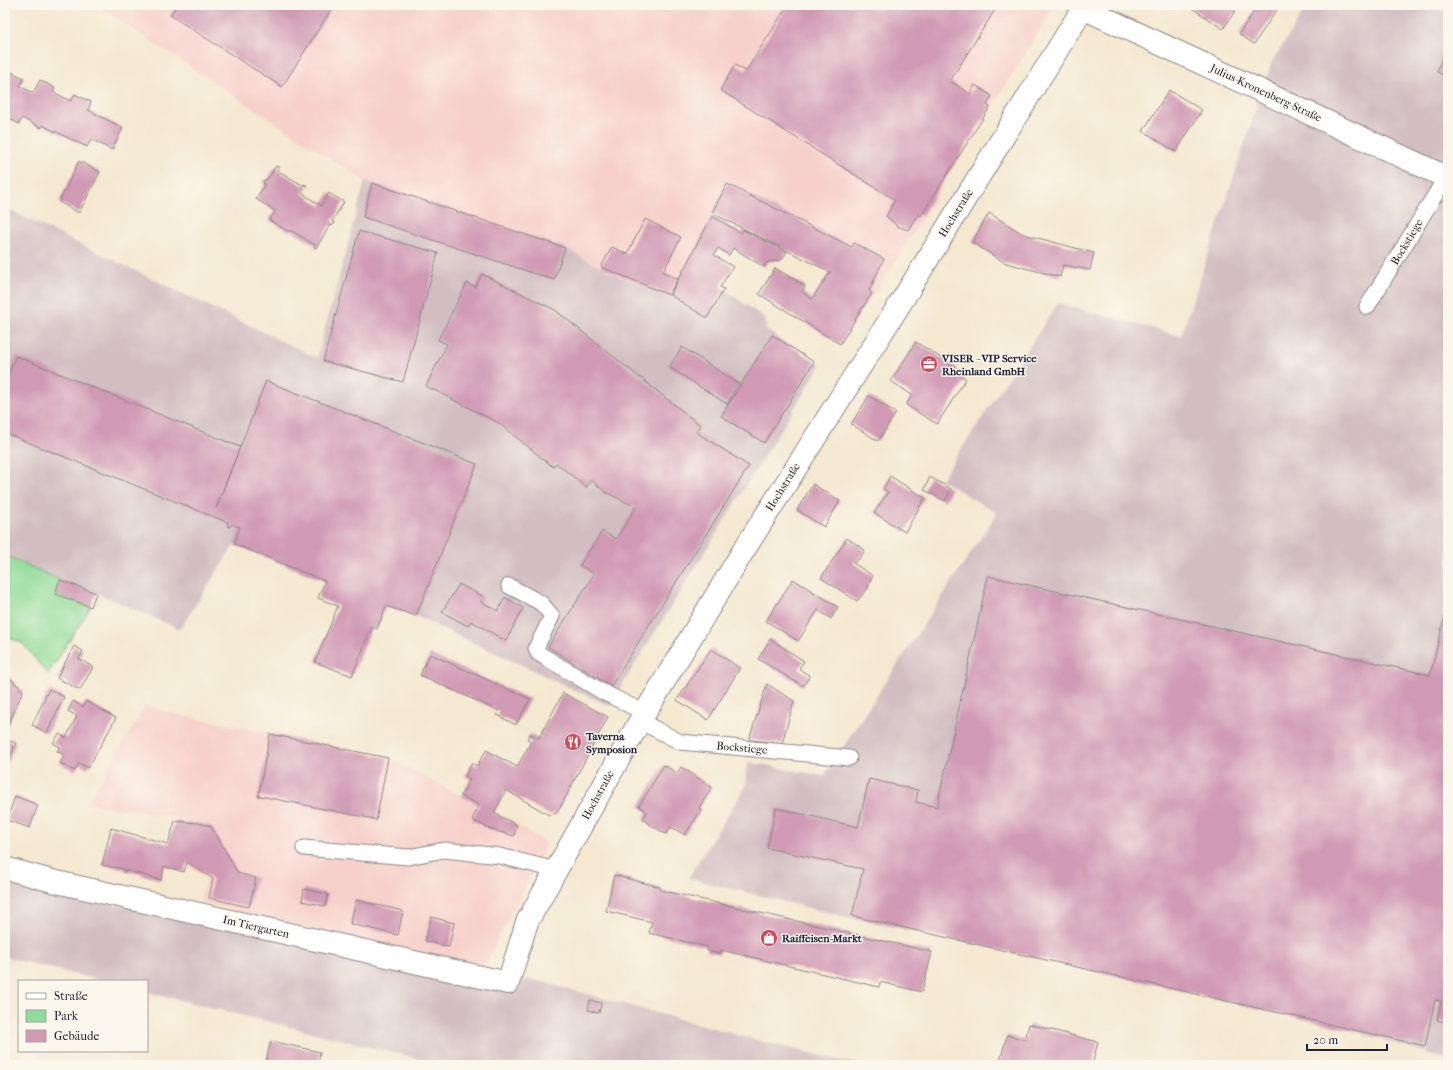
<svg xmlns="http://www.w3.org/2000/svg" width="1453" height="1070" font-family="'IM FELL French Canon',serif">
<rect width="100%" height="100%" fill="#fbf7ec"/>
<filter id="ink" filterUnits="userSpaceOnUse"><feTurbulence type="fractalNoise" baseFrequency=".025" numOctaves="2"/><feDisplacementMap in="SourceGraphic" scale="8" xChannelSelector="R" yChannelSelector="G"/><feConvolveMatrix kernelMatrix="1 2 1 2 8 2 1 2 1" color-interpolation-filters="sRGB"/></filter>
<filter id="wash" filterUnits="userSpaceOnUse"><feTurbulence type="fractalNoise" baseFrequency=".012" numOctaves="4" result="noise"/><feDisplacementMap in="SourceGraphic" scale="16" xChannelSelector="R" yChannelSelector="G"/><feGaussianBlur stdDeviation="0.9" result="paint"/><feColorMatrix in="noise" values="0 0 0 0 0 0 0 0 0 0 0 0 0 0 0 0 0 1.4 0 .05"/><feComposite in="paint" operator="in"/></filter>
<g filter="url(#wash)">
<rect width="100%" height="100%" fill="#f4e8d0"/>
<!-- built -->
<path fill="#f7d0cb" d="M96,5H1052L1055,6L875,294L712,213L669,296L609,272L565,248L365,181Z
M145,706L184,716L385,756L517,825L547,843L482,971L200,902L207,878L184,863L195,821L88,803Z"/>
<!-- industrial -->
<path fill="#d2bec2" d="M1308,5H1448V1059L1346,1029L1018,953L846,917L688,878L746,786L748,762L824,776L997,513L941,480L1058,303L1181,336L1272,61Z
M365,181L565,248L609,272L669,296L706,319L725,290L765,318L766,330L821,365L609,706L416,616L234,545L180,629L96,593L91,607L55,594L60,580L5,555V208L317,358Z
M5,880L55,894L543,982L764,1042L860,1065H444L147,992V981H102L5,957Z"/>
<!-- green -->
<path fill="#8fdb98" stroke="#587e6a" d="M5,555L60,580L55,594L91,607L48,674L22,643L5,636Z"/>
<g id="blocks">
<!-- building -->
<path fill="#d099b4" d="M177,5H334L282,87L170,15Z
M788,5H998L950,81L970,94L975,85L992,96L987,105L990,107L921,216L918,214L908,230L897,226L886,216L895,200L720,90L735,65L746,71Z
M1191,5H1239L1223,29L1190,7Z
M1258,5H1280L1254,44L1239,34Z
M1445,50L1448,51V77L1437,72Z
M7,70L24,78L20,86L33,93L40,80L55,88L53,92L71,101L75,94L91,102L88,110L123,128L112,150L91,139L87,147L42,125L41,128L22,118L19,124L5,116V75Z
M1169,90L1202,110L1176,152L1143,131Z
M79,161L100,172L79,213L59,202Z
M276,166L279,167L277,170L304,186V184L307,185L302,193L321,206L329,193L344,202L332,221L335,223L332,226L330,225L316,248L314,247L315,245L290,230L289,232L269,220L275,211L256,199L265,184L263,183L265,179L267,180Z
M372,183L565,248L554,280L363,217Z
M727,184L842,242L852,247L854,243L884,259L869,291L872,293L840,344L759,294L775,268L805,286L802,292L812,299L830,272L712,213Z
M989,213L1023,234L1094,253L1090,270L1063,265L1060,277L1006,263L995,257L972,242Z
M712,216L741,233L743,230L787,252L781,260L768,262L764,267L733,248L729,255L718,248L714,255L733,267L720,287L724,289L707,318L670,295Z
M645,219L681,237L663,272L678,279L669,295L601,267L612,247L627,254Z
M359,231L438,253L403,382L323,361Z
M482,274L555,310L701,426L696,432L749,466L611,686L548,647L594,574L580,565L602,531L616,539L636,507L605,492L591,480L586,487L556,463L553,467L499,423L426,386L447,344L438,340L467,283L475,287Z
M772,335L814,362L764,443L721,416Z
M916,342L957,368L955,372L966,379L937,424L906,405L912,395L891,381Z
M682,347L739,384L727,404L669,367Z
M16,356L240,447L216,508L266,381L477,464L416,616L386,606L377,629L372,627L352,676L315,662L338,606L318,598L325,581L234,544L240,527L231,524L230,527L227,526L229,523L5,433V383Z
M869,396L896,413L878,441L851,424Z
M890,476L925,498L905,532L874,513L888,492L883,489Z
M930,477L951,489L945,501L924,490Z
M813,484L840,501L824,527L797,510Z
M847,538L865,550L859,559L853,563L873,576L868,584V588L857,601L821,578Z
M988,576L1430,675L1448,603V1023L1437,1020L1441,1001L1435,1000L1425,1046L852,916L863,869L767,848L776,808L858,827L869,779L918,790L916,802L937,807Z
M793,579L838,607L831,619L818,610L798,641L766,621Z
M60,580L96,593L91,607L55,594Z
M459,584L484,597L481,602L498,611L505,597L523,608L506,641L471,621L468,626L442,612Z
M770,639L804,661L799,669L810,676L803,686L758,659Z
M74,646L83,651L79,659L93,667L80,690L57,678Z
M711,649L740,668L708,720L677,700Z
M430,654L530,699L516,725L497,715L499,711L420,675Z
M7,675L23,691L5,732V680Z
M767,684L794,701L782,743L749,740Z
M49,689L64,697L47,733L32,725Z
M563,693L608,717L557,813L549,815L506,790L494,813L517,825L514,836L490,829L472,820L479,805L461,796L470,779L465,776L472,763L477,766L486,750L517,767L531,742L527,739L530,734L539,738Z
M73,701L83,707L86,701L116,718L88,768L79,763L75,771L60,763L64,755L57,751L60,747L53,743L59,734L66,738L77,716L68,711Z
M270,734L388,758L376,821L374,819L260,796L258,797Z
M5,739L16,743L5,770Z
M664,765L677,773L681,767L712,787L699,808L701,810L685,835L671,827L666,834L649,824L643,819L647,812L639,806Z
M15,796L38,805L30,828L7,820Z
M175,821L198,823L211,826L238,873L256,878L249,907L209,898L213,879L187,862L184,872L164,866L161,880L125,870L124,873V869L102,865L111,828L168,844Z
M614,875L660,887V890L932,952L922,992L880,982L879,987L721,950L720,954L707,951L708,947L649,933L652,922L606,911Z
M304,889L328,894L325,906L302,901Z
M356,900L403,911L398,935L350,924Z
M431,917L454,923L449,947L425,941Z
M590,1000L601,1003L599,1013L588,1010Z
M1029,1024L1098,1042L1092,1065H999L1007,1035L1025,1040Z
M271,1041L320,1052L318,1065H265Z"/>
</g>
</g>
<g filter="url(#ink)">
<use href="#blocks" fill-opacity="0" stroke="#8b8586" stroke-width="1"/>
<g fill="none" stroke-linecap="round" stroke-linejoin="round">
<defs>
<path id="lane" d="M1367,307L1446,177
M509,586L541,603L552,616L536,648L538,653L601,691L645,713
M640,721L680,742L849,758
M304,848L408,857L444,850L500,856L556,870"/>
<path id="street" d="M1083,8L1448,178
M5,868L52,881L508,983L527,922L640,721L742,553L898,307L1085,5"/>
</defs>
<!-- lane casing -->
<use href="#lane" stroke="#8b8586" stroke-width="17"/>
<!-- street casing -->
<use href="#street" stroke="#8b8586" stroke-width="24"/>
<!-- lane -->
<use href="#lane" stroke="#fff" stroke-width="15"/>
<!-- street -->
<use href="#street" stroke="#fff" stroke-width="22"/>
</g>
</g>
<!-- icons -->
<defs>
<symbol id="office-disc" viewBox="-11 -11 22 22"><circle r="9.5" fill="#d1495b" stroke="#fbf7ec"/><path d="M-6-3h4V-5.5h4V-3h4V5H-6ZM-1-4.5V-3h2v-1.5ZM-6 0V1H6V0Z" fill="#fff"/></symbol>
<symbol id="restaurant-disc" viewBox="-11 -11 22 22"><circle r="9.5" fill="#d1495b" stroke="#fbf7ec"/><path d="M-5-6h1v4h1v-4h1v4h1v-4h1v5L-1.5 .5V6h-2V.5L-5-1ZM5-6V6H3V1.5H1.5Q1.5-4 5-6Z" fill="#fff"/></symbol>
<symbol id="shop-disc" viewBox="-11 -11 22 22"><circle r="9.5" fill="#d1495b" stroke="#fbf7ec"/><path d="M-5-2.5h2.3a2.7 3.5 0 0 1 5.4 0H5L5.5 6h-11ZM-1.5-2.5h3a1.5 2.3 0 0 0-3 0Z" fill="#fff"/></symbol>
</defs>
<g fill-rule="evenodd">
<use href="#office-disc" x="919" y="354" width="20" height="20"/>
<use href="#restaurant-disc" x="563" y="732" width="20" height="20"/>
<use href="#shop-disc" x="759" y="928" width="20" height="20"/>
</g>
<g text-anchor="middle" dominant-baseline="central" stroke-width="3" stroke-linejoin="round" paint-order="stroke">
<!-- street labels -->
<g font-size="11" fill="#22223b" stroke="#fbf7ec">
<text transform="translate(1266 93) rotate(25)">Julius-Kronenberg-Straße</text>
<text transform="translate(956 213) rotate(-58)">Hochstraße</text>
<text transform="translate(1407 242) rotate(-59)">Bockstiege</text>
<text transform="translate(783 487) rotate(-58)">Hochstraße</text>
<text transform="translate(742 748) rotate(5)">Bockstiege</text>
<text transform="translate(598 795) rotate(-61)">Hochstraße</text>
<text transform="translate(256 927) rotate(13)">Im Tiergarten</text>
</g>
<!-- poi labels -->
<g font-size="11" font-weight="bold" fill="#22223b" stroke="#fbf7ec" text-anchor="start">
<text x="942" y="358">VISER - VIP Service<tspan x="942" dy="13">Rheinland GmbH</tspan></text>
<text x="586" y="736">Taverna<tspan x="586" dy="13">Symposion</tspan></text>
<text x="782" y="938">Raiffeisen-Markt</text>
</g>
</g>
<!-- margin -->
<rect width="1453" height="1070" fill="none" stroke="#fbf7ec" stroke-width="20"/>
<!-- legend -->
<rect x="18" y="980" width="130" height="72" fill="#fbf7ec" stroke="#a4a2a5"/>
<rect x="26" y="993" width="20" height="6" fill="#ffffff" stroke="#a4a2a5"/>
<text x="54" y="1000" font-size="12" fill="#22223b">Straße</text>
<rect x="26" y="1010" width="20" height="12" fill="#8fdb98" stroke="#a4a2a5"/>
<text x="54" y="1020" font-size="12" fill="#22223b">Park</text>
<rect x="26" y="1030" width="20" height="12" fill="#d099b4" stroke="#a4a2a5"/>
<text x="54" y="1040" font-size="12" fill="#22223b">Gebäude</text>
<!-- scale -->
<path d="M1307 1044v6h80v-6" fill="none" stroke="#22223b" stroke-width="2"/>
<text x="1313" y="1044" font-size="12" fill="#22223b" stroke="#fbf7ec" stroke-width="3" paint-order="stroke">20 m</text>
</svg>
